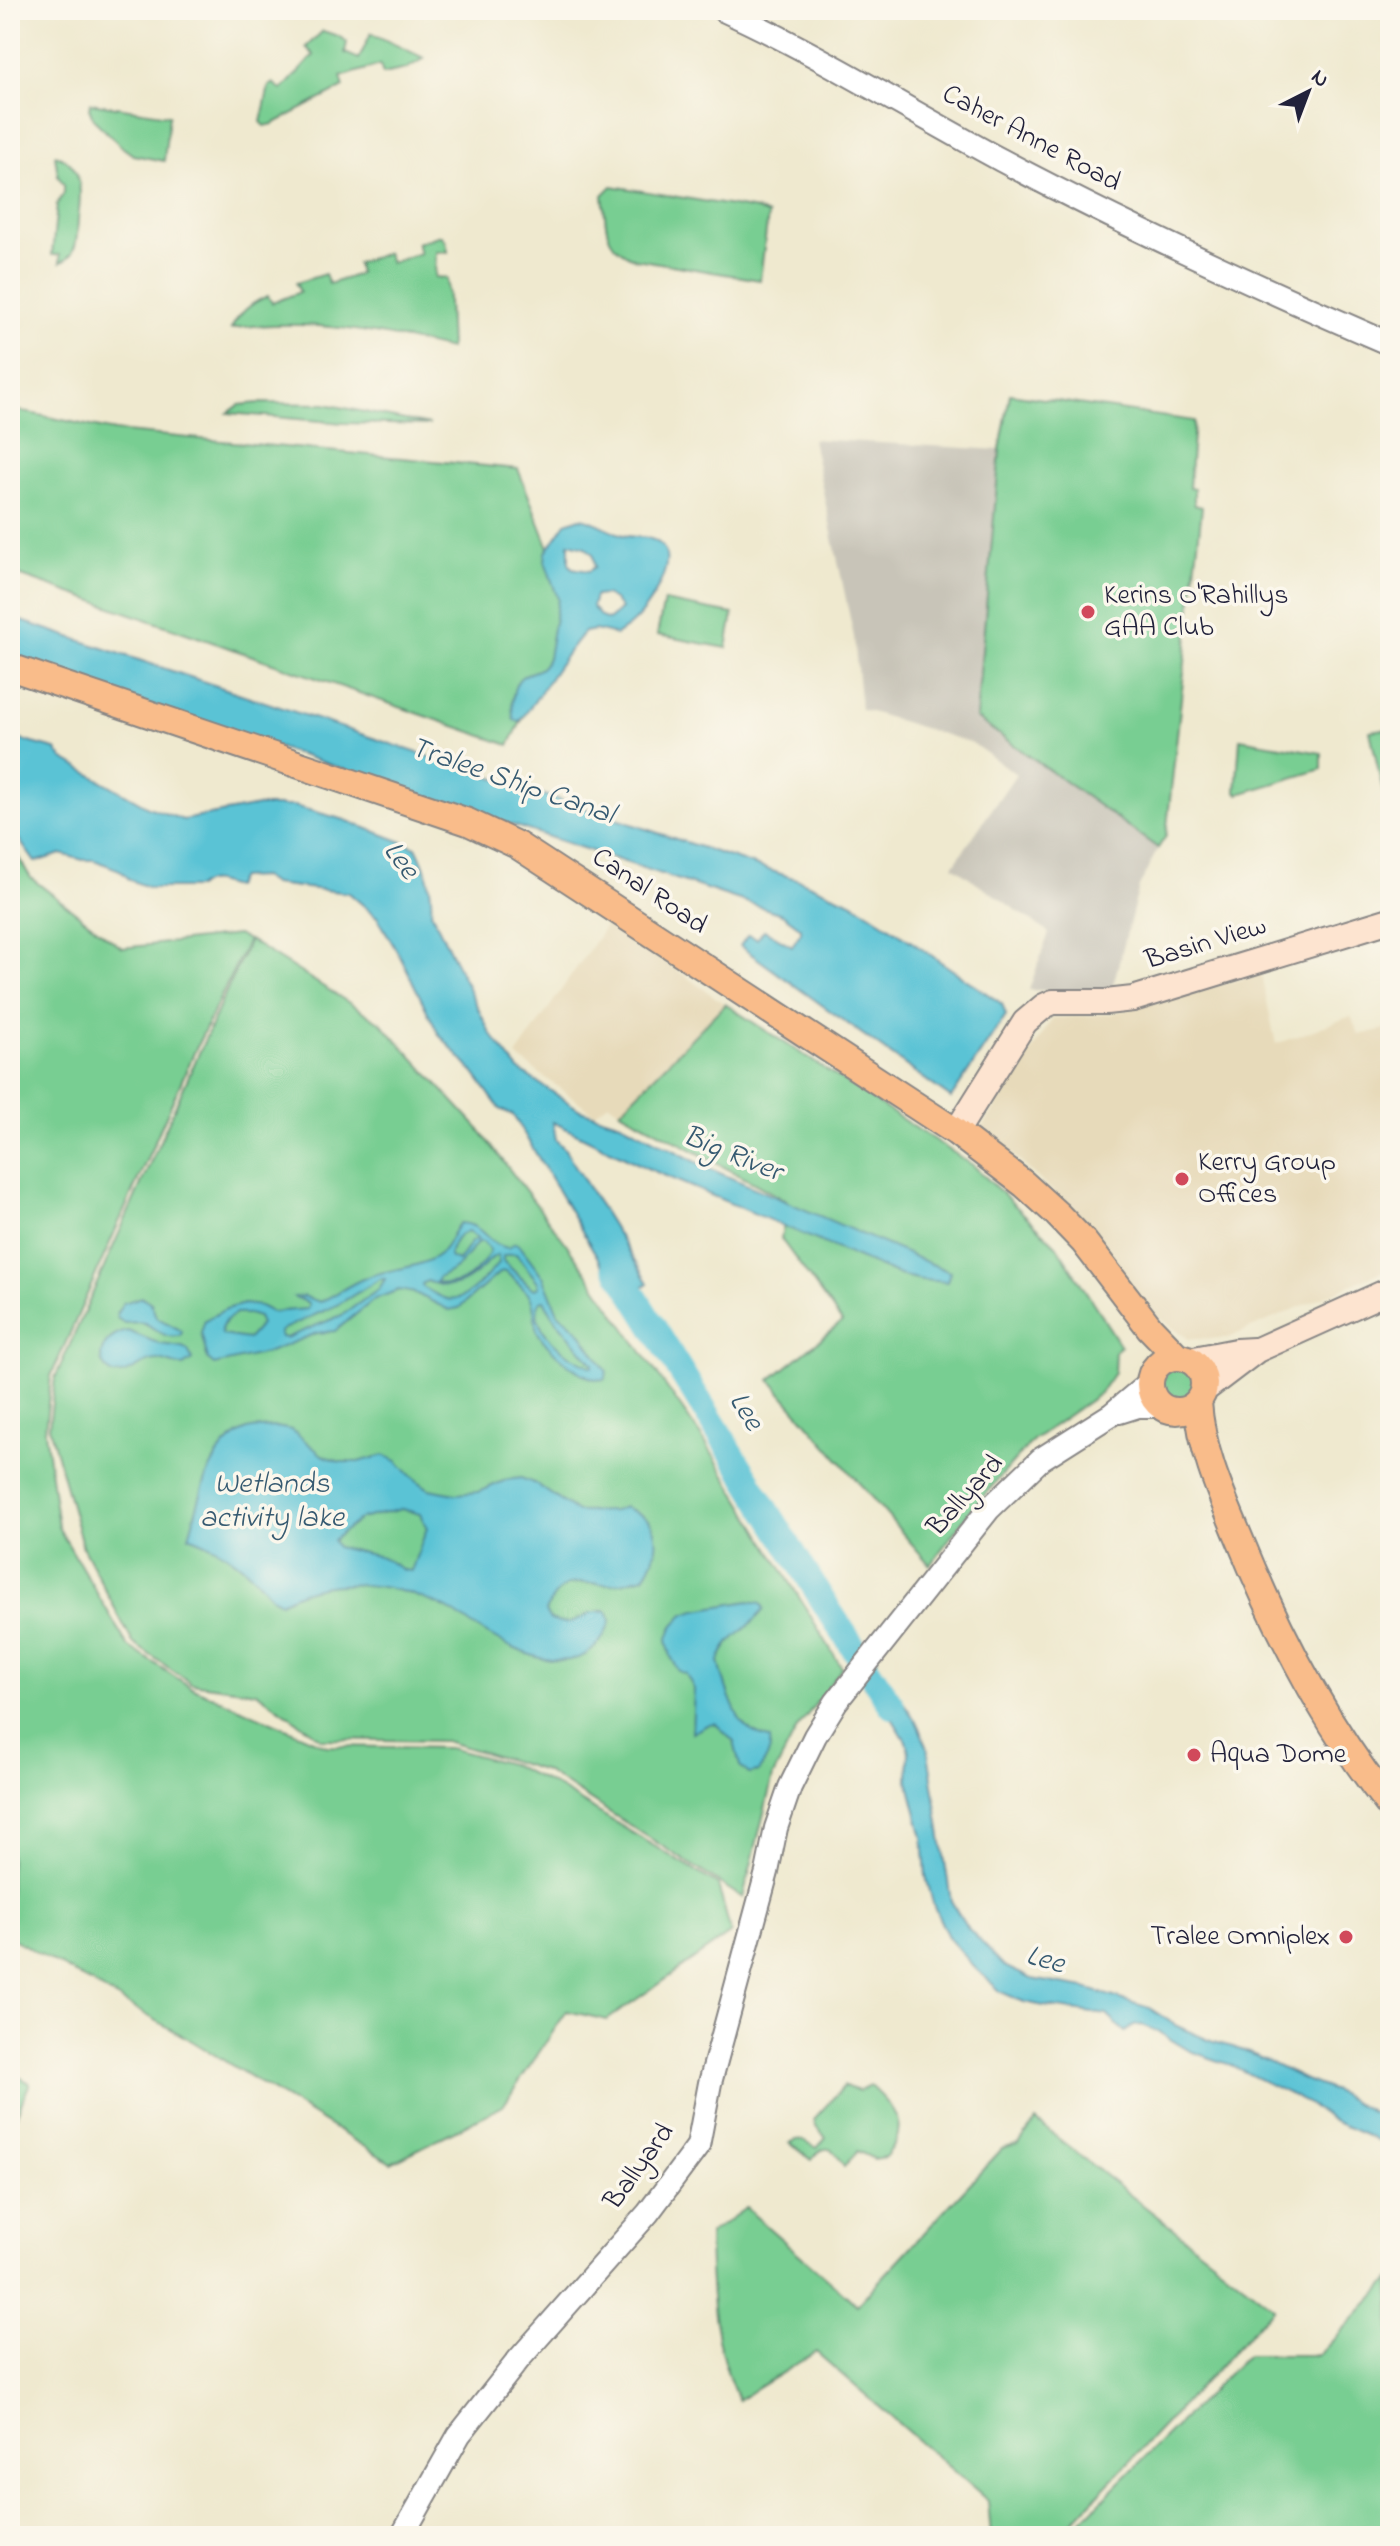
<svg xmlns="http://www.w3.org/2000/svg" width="1400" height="2546" font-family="'Indie Flower',sans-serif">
<rect width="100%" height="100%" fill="#fbf7ec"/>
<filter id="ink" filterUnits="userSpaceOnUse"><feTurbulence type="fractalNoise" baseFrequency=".0125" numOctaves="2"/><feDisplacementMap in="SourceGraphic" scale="16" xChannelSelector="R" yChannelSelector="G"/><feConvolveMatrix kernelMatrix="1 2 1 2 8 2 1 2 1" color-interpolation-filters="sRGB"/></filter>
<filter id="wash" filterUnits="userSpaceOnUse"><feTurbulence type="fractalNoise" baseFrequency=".006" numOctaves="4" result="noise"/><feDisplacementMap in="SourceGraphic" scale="32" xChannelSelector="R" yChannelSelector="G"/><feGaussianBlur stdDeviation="1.8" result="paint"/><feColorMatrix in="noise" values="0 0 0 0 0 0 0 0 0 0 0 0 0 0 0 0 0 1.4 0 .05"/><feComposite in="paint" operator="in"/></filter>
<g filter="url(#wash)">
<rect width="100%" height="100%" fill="#efe9cf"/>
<!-- built -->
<path fill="#e7daba" d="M608,922L725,1004L620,1111L609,1103L594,1113L516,1056Z
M1261,974L1276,1044L1351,1016L1359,1035L1390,1028V1190L1385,1192L1390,1268L1228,1338L1189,1339L1140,1305L1100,1244L1077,1214L983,1127L1053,1018L1110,1014Z"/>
<!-- industrial -->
<path fill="#c8c4b8" d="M812,439L1000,450L976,717L1158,848L1139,887L1111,992L1029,990L1049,933L953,866L1016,774L972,743L861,709L854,637Z"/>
<!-- green -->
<path fill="#78ce92" stroke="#4d7866" stroke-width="2" d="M323,31L338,36L347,42L345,53L359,59L371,33L424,58L406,69L383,74L380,65L341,77L344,87L273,124L265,126L261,122L269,86L273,83L282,90L314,55L306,47Z
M90,103L169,115L164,161L133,155L122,147L95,121L89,109Z
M55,155C85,163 81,196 78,219C77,237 78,255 60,263V255H52L57,204L64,193V185L58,176Z
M612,186L757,210L768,215L760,280L636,259C602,246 607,227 603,195Z
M441,235L446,241L448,252H436L435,277L447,278L450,349C378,332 305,317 231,329C239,313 250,303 268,296L272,303L300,292L296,283L325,274L329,284L359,274L357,263L387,253L390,263L420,253L417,243Z
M1010,394L1194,421L1189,488L1194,489V505L1202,507L1166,836L1158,848L976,718L1000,450Z
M258,403L325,404L430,425L343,423L228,413L239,405Z
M10,409L115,431L518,469L576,616L509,745L10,572Z
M664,601L733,614L727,648L657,635Z
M1390,728V823L1370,731Z
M1240,739L1322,753V769L1239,794L1236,792Z
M10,844L31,878L122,948L237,935L248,940L197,1046L51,1376L45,1431L58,1527L128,1646L191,1687L327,1746L449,1748L513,1765L552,1784L718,1885L731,1933L607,2020L567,2011L503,2106L391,2163L192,2041L10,1937Z
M249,940L381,1023L477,1127L565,1242L705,1442L842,1668L797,1729L773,1776L743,1898L545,1771L445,1741L322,1739L256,1692L191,1683L133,1643L83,1548L49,1427L55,1378Z
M725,1004L974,1166L1056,1245L1121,1346L1115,1351L1114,1373L1100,1393L1033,1440L970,1511L930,1565L770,1380L842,1322L781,1239L787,1201L620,1111Z
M1171,1365L1189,1369C1195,1377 1197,1384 1191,1393C1175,1419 1137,1381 1171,1365Z
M10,2072L30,2083L10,2130Z
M844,2086L859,2091L871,2086C895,2108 912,2128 885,2157L874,2159L857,2151L844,2167C835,2148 826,2141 811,2160L790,2143C802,2135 807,2142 817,2148L826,2138L816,2126L814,2119Z
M1036,2121L1274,2308L1059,2536H991L988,2501L816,2352L738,2400C713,2344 710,2295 709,2234L746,2208L857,2305L1002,2149L1019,2144Z
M1390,2280V2536H1066L1247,2355H1319Z"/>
<!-- water -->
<path fill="#5ac3d5" stroke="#3e7288" stroke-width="2" fill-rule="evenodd" d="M580,518C595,520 605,528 620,534C634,540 647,533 660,544C680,561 647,611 631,624C627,628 621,631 616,635L595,630L584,632C559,660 543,692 520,721L514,720C511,708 511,684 523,676C535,669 540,674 548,658L558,599L545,561L546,552L566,523ZM569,543L585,547L593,554L595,567L589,571L572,568L569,563ZM605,595L614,600L621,609L608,620L601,617L592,607L595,596Z
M10,617L799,880L851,902L871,914L1002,1004L1006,1015L951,1098L740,946L748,935L757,939L764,930L792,946L801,932V928L782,914L10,659Z
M10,737L55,749L62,758L148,807L183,820L258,806H294L345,820L416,847C426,867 433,890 431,912L490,1033L519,1070L580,1110L621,1123L708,1168L950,1272L947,1282L922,1280L899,1275L647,1168L553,1122L556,1140L564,1148L648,1283L623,1300L513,1115L500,1109L473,1072L438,1033L402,960L378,918L349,893L273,884L262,877L240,878L234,887C219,884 209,876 197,888H150L130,880L120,870L94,860H83L61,854L35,862L10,827Z
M460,1223C484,1224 486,1245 508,1248L515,1243L520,1246L544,1278L558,1313L580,1332L607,1372L605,1379C585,1384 543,1346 537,1330C533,1320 536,1308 531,1299C527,1289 513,1279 505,1271L500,1272L459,1308L449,1310L415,1293L399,1290L375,1299L335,1331L317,1333L266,1353L214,1365L208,1360L201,1333L205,1320L226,1309L244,1304L260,1306L271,1312L307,1309L309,1305L307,1302L295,1297L303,1296L320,1302C335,1295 350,1284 365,1278C388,1268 418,1270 439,1254C449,1247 451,1232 460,1223ZM468,1231L478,1239L471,1242L458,1261L451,1258L449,1254C453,1243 456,1235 468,1231ZM478,1242H483L490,1250C486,1263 465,1284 450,1284C448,1285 438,1283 436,1282L438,1278L456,1268ZM509,1254H516L538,1282L539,1287L535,1289L532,1288L503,1261V1256ZM497,1255L499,1263C487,1275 466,1304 447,1299C439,1297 430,1291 423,1287L422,1284L427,1281C452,1291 463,1285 482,1268C488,1262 490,1258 497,1255ZM380,1279H385L378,1290L342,1315L286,1338L281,1337L279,1333L283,1329L337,1305ZM544,1300L555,1319L593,1364L592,1367C570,1358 526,1329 540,1301ZM236,1314H248L258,1317L261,1324L248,1339L222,1335L221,1329L225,1321Z
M142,1297L151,1303L156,1317L182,1331L181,1335C166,1341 157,1329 144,1323C137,1321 131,1323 124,1323L117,1318V1313L123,1303Z
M128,1331L160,1344L182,1347L188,1350L192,1360L183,1366C174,1366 166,1360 157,1360C141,1360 130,1377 113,1374C89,1360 105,1335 128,1331Z
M276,1427L292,1430L322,1455L340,1462H358L384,1455L397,1461L411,1476L429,1489L456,1494L478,1492L506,1480L521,1478L536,1484L577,1512L614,1511L624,1507C630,1510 638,1512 643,1516C665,1531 656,1559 644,1577C633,1579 622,1584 612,1584C579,1584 562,1575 546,1611L550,1620C580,1630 582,1609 607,1611L611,1620C585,1698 501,1645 457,1615C445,1606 415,1595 400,1591C363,1581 313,1581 280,1603C269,1598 262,1585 253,1576C234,1558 215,1545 189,1536C200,1501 207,1448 245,1431C253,1427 267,1428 276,1427ZM402,1509L420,1514L427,1528L411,1571L403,1570L382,1557L337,1547L333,1540L360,1519Z
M749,1601L761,1603L764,1609C748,1632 730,1633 719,1661C722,1676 735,1719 747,1728C753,1733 763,1736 770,1740C772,1752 765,1763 758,1772L749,1774L740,1766L734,1742L715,1723L709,1724L692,1733L694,1689L686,1674L679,1671L671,1657L667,1641L672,1627L684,1614L696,1610Z
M881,1669L917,1723L927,1746L951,1901L966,1926L1004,1966L1032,1979L1085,1988L1149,2008L1177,2026L1213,2042L1233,2047L1256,2056L1305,2080L1334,2091L1390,2122V2146L1333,2121L1307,2103L1231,2065L1190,2051L1160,2033L1142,2025L1134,2026L1125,2032L1107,2015L1044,2006L1024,2002L1001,1992L974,1967L948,1937L934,1907L926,1876L923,1838L908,1780L909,1753L906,1741L890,1715L864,1686Z"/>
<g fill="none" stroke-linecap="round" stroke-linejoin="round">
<!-- river -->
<path stroke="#5ac3d5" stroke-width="26" d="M615,1265L828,1609L892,1706"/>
</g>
</g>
<g filter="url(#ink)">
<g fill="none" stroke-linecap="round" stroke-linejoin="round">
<defs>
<path id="tertiary" d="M723,10C819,54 908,110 1001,160C1127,227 1258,287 1390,344
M1119,1412L1138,1406H1161
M402,2536L459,2435L519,2359L648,2213L698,2146L710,2083L767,1872L776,1828L790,1787L815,1736L836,1702L989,1509L1041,1459L1112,1414L1150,1382"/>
<path id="secondary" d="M956,1132L1025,1022L1044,1006L1053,1002H1106L1133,999L1390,920
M1189,1360L1236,1351L1254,1350
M1203,1391L1257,1350L1390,1290"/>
<path id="primary" d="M10,667L468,822L517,845L956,1132L1024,1184L1057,1214L1084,1242L1150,1328L1178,1357
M1150 1384a27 27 0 1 1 54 0a27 27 0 1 1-54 0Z
M1198,1402C1201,1449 1220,1492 1238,1535C1277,1631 1325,1725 1390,1806"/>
</defs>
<!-- tertiary casing -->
<use href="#tertiary" stroke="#888685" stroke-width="26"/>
<!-- secondary casing -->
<use href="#secondary" stroke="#888685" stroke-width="28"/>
<!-- primary casing -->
<use href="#primary" stroke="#888685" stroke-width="30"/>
<!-- tertiary -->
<use href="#tertiary" stroke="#fff" stroke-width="22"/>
<!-- secondary -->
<use href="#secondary" stroke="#fde4d0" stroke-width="24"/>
<!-- primary -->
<use href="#primary" stroke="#f9bc8a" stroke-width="26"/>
</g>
</g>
<!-- markers -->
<g fill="#d1495b" stroke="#fbf7ec" stroke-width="3">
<circle cx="1088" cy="612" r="8"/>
<circle cx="1182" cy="1179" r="8"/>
<circle cx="1194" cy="1755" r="8"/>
<circle cx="1346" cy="1937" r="8"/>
</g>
<g text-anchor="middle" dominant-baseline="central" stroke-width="7" stroke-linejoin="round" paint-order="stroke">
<!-- street labels -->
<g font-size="28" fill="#22223b" stroke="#fbf7ec">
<text transform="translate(1031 139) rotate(28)">Caher Anne Road</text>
<text transform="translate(649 892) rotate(34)">Canal Road</text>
<text transform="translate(1206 944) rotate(-17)">Basin View</text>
<text transform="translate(966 1496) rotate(-48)">Ballyard</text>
<text transform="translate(640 2167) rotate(-54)">Ballyard</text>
</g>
<!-- poi labels -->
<g font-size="28" fill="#22223b" stroke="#fbf7ec" text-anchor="start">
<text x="1104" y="596">Kerins O'Rahillys<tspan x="1104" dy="32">GAA Club</tspan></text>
<text x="1198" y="1163">Kerry Group<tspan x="1198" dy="32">Offices</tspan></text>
<text x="1210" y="1755">Aqua Dome</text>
<text x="1330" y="1937" text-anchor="end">Tralee Omniplex</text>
</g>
<!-- water labels -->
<g font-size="30" font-style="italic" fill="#365a71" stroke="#fbf7ec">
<text transform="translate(512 782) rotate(19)">Tralee Ship Canal</text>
<text transform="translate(400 861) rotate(53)">Lee</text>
<text transform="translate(732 1155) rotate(22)">Big River</text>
<text transform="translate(745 1412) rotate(58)">Lee</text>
<text x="272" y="1485">Wetlands<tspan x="272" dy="34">activity lake</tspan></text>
<text transform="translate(1045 1961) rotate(16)">Lee</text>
</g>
</g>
<!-- margin -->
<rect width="1400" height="2546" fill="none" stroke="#fbf7ec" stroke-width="40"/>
<!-- north arrow -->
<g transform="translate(1308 92) rotate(42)" stroke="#fbf7ec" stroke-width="6" paint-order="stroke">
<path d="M0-6L14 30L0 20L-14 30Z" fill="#22223b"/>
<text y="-12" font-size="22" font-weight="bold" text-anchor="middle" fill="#22223b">N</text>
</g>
</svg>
